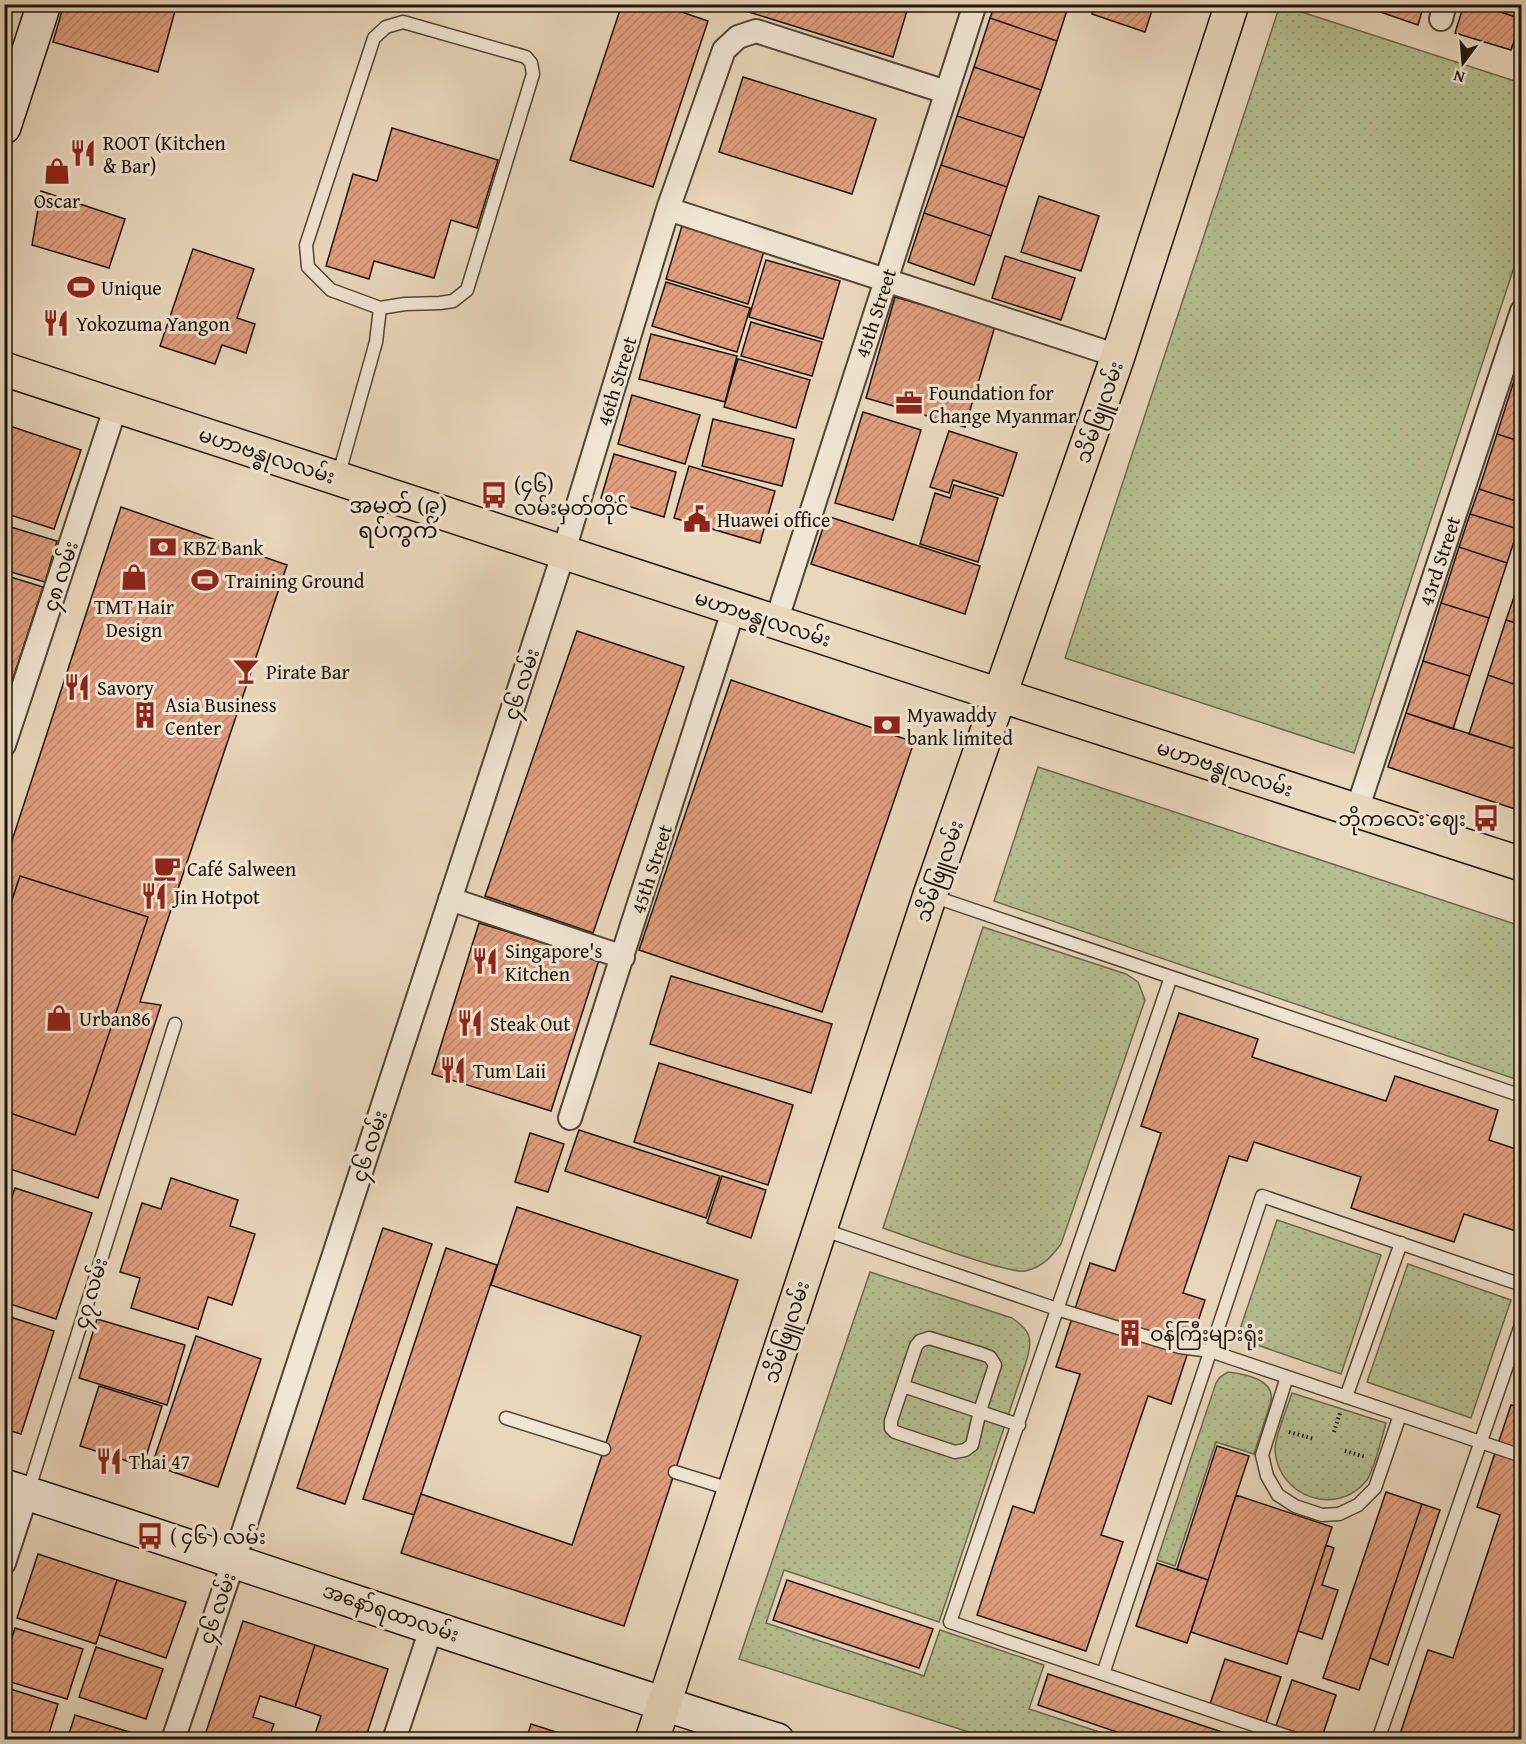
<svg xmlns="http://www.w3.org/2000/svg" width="1526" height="1744" font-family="'Gentium Book Plus','Noto Sans Myanmar',serif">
<defs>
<pattern id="grass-dots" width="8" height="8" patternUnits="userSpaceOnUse" patternTransform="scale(1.5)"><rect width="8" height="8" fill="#b6be91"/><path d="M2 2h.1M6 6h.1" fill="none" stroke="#9ca27c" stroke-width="1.8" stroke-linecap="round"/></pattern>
<pattern id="building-hatch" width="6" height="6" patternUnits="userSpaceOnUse" patternTransform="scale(1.5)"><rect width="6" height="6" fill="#e09e7f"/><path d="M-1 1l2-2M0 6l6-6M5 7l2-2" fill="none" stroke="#c0876c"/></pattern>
</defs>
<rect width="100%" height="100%" fill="#e9d7bc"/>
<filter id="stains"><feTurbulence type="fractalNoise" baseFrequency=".00333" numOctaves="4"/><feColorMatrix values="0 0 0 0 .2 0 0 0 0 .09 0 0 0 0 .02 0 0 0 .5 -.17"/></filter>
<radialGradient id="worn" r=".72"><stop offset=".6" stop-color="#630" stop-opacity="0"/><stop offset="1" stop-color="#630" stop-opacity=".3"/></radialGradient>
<!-- grass -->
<path fill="url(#grass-dots)" stroke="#6a694e" stroke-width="1.5" d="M1280,5L1521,83V246L1354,753L1065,658Z
M1038,767L1521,926V1081L994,901Z
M983,927L1126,974L1138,982L1145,1000L1061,1244C1051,1257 1043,1267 1025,1271C1009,1275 906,1236 883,1228Z
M1277,1220L1381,1255L1341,1374L1237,1338Z
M1408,1264L1511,1300L1471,1418L1367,1382Z
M870,1272L1012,1318C1030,1330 1033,1338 1027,1359L939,1622L784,1570L766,1623L924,1676L940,1630L1044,1665L1029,1709L1121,1739H991L739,1659Z
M1228,1372C1244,1374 1275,1379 1271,1401L1254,1454L1216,1442L1175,1566L1157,1560L1216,1383L1220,1377Z
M1292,1393L1386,1423C1382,1437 1374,1470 1367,1480C1337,1518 1278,1497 1275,1450C1274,1439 1288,1405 1292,1393Z"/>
<!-- building -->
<path fill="url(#building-hatch)" stroke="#1d140a" stroke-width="1.5" d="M64,4H177L158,72L53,42Z
M622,4H658L708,21L653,187L570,160Z
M723,4H909L893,57Z
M995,4H1069L1057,41L990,18Z
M1095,4H1154L1145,32L1092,14Z
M1363,4H1424L1418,25L1363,6Z
M1464,4H1476L1522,19L1511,50L1455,33Z
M1476,4H1522V19Z
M990,18L1057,41L1041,90L974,67Z
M974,67L1041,90L1024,138L957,116Z
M743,77L876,119L852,194L719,152Z
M957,116L1024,138L1007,187L941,165Z
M392,128L498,160L477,228L451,220L434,278L374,261L369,279L326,266L353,174L377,181Z
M941,165L1007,187L991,236L924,213Z
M41,191L125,219L109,268L32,245Z
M1039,196L1099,216L1081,271L1021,252Z
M924,213L991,236L974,285L908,262Z
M682,226L764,251L748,304L666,279Z
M193,249L254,269L237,318L255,324L246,353L222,345L215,364L160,346Z
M1005,256L1075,278L1061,320L992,298Z
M766,260L840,281L823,339L749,317Z
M666,282L750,308L737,352L652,326Z
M895,297L995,326L965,427L866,398Z
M751,322L822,342L812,376L741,356Z
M651,334L737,356L725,402L639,379Z
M738,359L810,380L796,428L724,407Z
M1519,365H1522V442L1497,434Z
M632,395L700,415L685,464L618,444Z
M863,412L921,430L893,520L835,503Z
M713,419L794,439L782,486L702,466Z
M4,424L81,450L54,529L4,513Z
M949,431L1017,453L1003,496L953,480L949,493L930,487Z
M1497,434L1522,442V503L1479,489Z
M614,454L676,472L664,517L601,498Z
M689,466L775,491L760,543L674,518Z
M954,485L998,498L978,562L920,544L935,493L950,498Z
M1479,489L1522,503V519L1518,529L1470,514Z
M121,507L287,565L140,1002L161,1005L98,1198L4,1167V865Z
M1470,514L1518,529L1507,563L1459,547Z
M827,516L980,566L965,614L811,564Z
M4,525L57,541L45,582L4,570Z
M1459,547L1507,563L1489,618L1441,603Z
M1522,574V625L1506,620Z
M4,575L43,587L4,706Z
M1441,603L1489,618L1470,676L1423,661Z
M1506,620L1522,625V687L1488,675Z
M577,631L684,667L593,933L485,896Z
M1423,661L1470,676L1453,729L1406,713Z
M1488,675L1522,687V751L1469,734Z
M731,680L914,742L822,1012L639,950Z
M1406,713L1522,751V789L1515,809L1388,767Z
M20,876L148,917L75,1135L4,1111V924Z
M479,923L599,960L551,1111L432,1074Z
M671,976L832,1024L811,1093L650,1044Z
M1179,1013L1258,1039L1252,1057L1386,1101L1395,1076L1498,1110L1489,1140L1522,1151V1233L1464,1214L1454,1242L1351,1208L1361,1177L1254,1142L1247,1161L1229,1156L1183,1293L1205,1300L1171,1404L1148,1396L1101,1535L1123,1542L1086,1651L977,1615L1013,1506L1034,1513L1080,1374L1056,1367L1090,1263L1115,1271L1161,1133L1141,1126Z
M659,1063L793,1105L768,1185L634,1142Z
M579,1130L720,1176L706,1218L565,1171Z
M530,1133L564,1144L548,1192L515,1182Z
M722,1176L766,1190L751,1238L707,1223Z
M171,1178L238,1200L230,1226L255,1234L232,1305L208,1297L198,1329L131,1308L140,1278L120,1272L142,1203L161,1209Z
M15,1188L92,1213L56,1319L4,1302V1220Z
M517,1207L738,1280L624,1626L401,1553L421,1494L572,1545L604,1449L641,1336L491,1285Z
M383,1228L432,1244L345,1504L297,1488Z
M446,1248L497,1265L414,1515L363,1499Z
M4,1315L54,1331L21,1434L4,1429Z
M97,1319L185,1345L167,1405L79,1378Z
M196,1336L261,1359L218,1487L152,1465Z
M99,1386L162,1406L143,1466L80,1446Z
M1511,1405L1522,1408V1740H1398L1428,1650L1453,1658L1500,1515L1477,1507Z
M1217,1446L1249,1456L1208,1580L1177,1569Z
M1386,1492L1422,1504L1359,1690L1323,1678Z
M1236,1495L1332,1527L1287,1664L1191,1632Z
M1422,1504L1440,1510L1388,1665L1370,1658Z
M1326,1545L1334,1548L1322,1585L1338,1590L1322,1639L1298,1631Z
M38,1554L117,1580L96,1644L17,1618Z
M1157,1563L1208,1580L1187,1643L1136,1626Z
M117,1580L186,1602L166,1658L99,1635Z
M787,1580L933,1629L919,1668L773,1620Z
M243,1621L315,1645L295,1707L260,1696L253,1717L274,1724L268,1740H217L205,1735Z
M15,1628L83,1649L67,1699L4,1680V1663Z
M315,1645L388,1669L365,1740H313L321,1716L295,1707Z
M96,1647L163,1669L146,1719L79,1697Z
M1225,1659L1281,1677L1266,1722L1210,1704Z
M1048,1674L1246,1740H1140L1038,1705Z
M1292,1680L1336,1695L1321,1740L1276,1726Z
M4,1687L58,1704L47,1740H24L4,1733Z
M75,1715L139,1735L137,1740H67Z
M531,1724L581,1740H526Z"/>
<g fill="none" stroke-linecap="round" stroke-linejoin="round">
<defs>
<path id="service" d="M338,477L376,342L380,308L331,290L308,267L306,245L374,38L386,27L403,22L526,57L531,63L533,74L467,290L453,301L440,303L405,304L380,308
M932,896L1522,1096
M1171,977L950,1622L1298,1740
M821,1229L1057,1309L1180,1347L1210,1351L1522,1456
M929,1338L982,1354L990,1357L995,1365L980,1411L972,1445L965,1450L955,1452L895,1432L891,1428V1421L916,1346L920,1341Z
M1287,1377L1262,1455L1267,1476L1278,1495L1295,1506L1322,1515L1339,1514L1358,1505L1375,1488L1400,1415
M903,1386L1019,1425
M1346,1397L1401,1243
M506,1418L604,1449
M675,1472L733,1490
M28,1492L175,1024
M1103,1674L1262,1196L1522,1285
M1378,1740L1522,1322"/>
<path id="minor" d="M1441,19L1445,4
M668,209L1118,356
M776,622L975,4
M4,745L116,406
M1357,810L1522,311
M450,899L623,957
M570,1118L734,608
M4,1563L27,1493
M173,1740L234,1560L558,570L668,209L724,50L738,37L756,31L946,92
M394,1740L432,1626"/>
<path id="secondary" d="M4,127L44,4
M4,1486C263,1569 518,1659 777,1740"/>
<path id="primary" d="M4,369L953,680L1522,864
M652,1740L930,895L1118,356L1232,4"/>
</defs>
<!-- service casing -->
<use href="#service" stroke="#504536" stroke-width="15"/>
<!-- minor casing -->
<use href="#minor" stroke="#504536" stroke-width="26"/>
<!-- secondary casing -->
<use href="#secondary" stroke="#1d140a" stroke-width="36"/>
<!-- primary casing -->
<use href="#primary" stroke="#1d140a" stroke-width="36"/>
<!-- path -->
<path stroke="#1d140a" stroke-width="4" stroke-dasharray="1.5 3" stroke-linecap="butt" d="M1289,1432L1314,1439
M1334,1432L1340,1413
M1345,1451L1366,1457"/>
<!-- service -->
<use href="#service" stroke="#f1e5d3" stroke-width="12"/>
<!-- minor -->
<use href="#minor" stroke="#f1e5d3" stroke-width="22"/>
<!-- secondary -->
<use href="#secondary" stroke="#f1e5d3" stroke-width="33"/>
<!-- primary -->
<use href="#primary" stroke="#e9d7bc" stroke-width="33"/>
</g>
<!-- icons -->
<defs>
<symbol id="restaurant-bare" viewBox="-9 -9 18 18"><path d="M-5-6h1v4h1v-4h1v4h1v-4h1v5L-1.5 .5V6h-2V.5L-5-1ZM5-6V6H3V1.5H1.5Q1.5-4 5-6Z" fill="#8f2418" stroke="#f1e5d3" stroke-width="2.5" paint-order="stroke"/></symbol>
<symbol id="shop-bare" viewBox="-9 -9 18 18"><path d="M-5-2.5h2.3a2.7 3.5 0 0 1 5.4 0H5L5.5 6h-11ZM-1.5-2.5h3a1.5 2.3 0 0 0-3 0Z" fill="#8f2418" stroke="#f1e5d3" stroke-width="2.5" paint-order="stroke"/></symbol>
<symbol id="stadium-bare" viewBox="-9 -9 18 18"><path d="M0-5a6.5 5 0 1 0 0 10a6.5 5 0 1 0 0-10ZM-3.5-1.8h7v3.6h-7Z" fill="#8f2418" stroke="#f1e5d3" stroke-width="2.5" paint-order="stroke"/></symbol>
<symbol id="office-bare" viewBox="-9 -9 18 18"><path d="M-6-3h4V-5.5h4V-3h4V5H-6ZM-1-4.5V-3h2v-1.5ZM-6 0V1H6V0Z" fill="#8f2418" stroke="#f1e5d3" stroke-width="2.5" paint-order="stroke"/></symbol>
<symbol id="bus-bare" viewBox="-9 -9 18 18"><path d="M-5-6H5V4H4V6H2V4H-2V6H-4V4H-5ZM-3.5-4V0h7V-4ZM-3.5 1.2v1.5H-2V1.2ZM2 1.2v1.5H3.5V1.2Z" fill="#8f2418" stroke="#f1e5d3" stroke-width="2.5" paint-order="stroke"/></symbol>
<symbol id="civic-bare" viewBox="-9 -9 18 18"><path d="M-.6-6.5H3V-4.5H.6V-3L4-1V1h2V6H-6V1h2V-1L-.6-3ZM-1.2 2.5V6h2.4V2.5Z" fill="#8f2418" stroke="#f1e5d3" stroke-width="2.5" paint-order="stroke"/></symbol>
<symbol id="bank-bare" viewBox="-9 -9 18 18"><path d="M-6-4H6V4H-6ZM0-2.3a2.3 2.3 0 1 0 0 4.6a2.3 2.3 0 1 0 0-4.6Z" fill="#8f2418" stroke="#f1e5d3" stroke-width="2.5" paint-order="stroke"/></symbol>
<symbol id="bar-bare" viewBox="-9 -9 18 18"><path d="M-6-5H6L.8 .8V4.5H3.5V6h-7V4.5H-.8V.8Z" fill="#8f2418" stroke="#f1e5d3" stroke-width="2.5" paint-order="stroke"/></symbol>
<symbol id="building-bare" viewBox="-9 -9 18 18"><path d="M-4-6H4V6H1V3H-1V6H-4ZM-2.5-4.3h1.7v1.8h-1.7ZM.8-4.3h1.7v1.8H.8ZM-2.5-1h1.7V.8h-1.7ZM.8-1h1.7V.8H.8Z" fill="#8f2418" stroke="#f1e5d3" stroke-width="2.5" paint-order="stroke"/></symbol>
<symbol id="cafe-bare" viewBox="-9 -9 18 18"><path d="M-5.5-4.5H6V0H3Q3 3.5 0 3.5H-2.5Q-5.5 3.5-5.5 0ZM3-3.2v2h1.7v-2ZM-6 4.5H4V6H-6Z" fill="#8f2418" stroke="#f1e5d3" stroke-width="2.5" paint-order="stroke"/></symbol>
</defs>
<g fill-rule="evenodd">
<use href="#restaurant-bare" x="64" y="134" width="38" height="38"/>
<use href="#shop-bare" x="38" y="152" width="38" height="38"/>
<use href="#stadium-bare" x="62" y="268" width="38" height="38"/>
<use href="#restaurant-bare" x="37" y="304" width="38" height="38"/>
<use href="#office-bare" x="890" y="384" width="38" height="38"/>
<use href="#bus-bare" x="475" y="476" width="38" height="38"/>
<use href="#civic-bare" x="678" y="500" width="38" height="38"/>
<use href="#bank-bare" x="144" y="528" width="38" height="38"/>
<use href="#shop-bare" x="115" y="558" width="38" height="38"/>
<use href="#stadium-bare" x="186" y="561" width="38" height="38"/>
<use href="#bar-bare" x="227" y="652" width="38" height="38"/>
<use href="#restaurant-bare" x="58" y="668" width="38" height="38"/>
<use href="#building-bare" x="126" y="696" width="38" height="38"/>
<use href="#bank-bare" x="868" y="706" width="38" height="38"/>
<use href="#bus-bare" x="1467" y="799" width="38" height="38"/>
<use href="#cafe-bare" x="148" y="849" width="38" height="38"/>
<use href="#restaurant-bare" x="135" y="877" width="38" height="38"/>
<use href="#restaurant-bare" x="466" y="942" width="38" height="38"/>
<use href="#shop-bare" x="40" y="999" width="38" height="38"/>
<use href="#restaurant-bare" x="451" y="1004" width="38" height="38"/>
<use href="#restaurant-bare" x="434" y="1051" width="38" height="38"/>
<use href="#building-bare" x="1111" y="1314" width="38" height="38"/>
<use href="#restaurant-bare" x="90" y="1442" width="38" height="38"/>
<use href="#bus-bare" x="131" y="1517" width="38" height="38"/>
</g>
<g text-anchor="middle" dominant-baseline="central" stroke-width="6" stroke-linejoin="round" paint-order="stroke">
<!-- poi labels -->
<g font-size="20" fill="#1d140a" stroke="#f1e5d3" text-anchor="start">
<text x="103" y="142">ROOT (Kitchen<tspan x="103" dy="23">&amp; Bar)</tspan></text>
<text x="57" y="200" text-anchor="middle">Oscar</text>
<text x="101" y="287">Unique</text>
<text x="76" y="323">Yokozuma Yangon</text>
<text x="929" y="392">Foundation for<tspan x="929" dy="23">Change Myanmar</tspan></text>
<text x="514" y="484">(၄၆)<tspan x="514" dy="23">လမ်းမှတ်တိုင်</tspan></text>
<text x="717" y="519">Huawei office</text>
<text x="183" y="547">KBZ Bank</text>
<text x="225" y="580">Training Ground</text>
<text x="134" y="606" text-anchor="middle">TMT Hair<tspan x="134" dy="23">Design</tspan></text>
<text x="266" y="671">Pirate Bar</text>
<text x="97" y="687">Savory</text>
<text x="165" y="704">Asia Business<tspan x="165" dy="23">Center</tspan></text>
<text x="907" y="714">Myawaddy<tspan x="907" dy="23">bank limited</tspan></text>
<text x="1466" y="818" text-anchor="end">ဘိုကလေး ဈေး</text>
<text x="187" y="868">Café Salween</text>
<text x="174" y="896">Jin Hotpot</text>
<text x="505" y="950">Singapore's<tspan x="505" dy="23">Kitchen</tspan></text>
<text x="79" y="1018">Urban86</text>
<text x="490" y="1023">Steak Out</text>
<text x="473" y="1070">Tum Laii</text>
<text x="1150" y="1333">ဝန်ကြီးများရုံး</text>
<text x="129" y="1461">Thai 47</text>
<text x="170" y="1536">( ၄၆ ) လမ်း</text>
</g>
<!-- street labels -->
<g font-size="20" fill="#1d140a" stroke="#f1e5d3">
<text transform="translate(875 313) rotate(-72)">45th Street</text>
<text transform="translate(616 381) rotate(-73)">46th Street</text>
<text transform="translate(1099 412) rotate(-71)">သိမ်ဖြူလမ်း</text>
<text transform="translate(267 455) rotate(18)">မဟာဗန္ဓုလလမ်း</text>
<text transform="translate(1439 561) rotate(-72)">43rd Street</text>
<text transform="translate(60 576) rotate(-72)">၄၈ လမ်း</text>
<text transform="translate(763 618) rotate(18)">မဟာဗန္ဓုလလမ်း</text>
<text transform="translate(521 684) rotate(-72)">၄၆ လမ်း</text>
<text transform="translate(1225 768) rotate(18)">မဟာဗန္ဓုလလမ်း</text>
<text transform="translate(651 869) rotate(-72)">45th Street</text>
<text transform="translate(939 871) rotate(-71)">သိမ်ဖြူလမ်း</text>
<text transform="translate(369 1146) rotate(-72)">၄၆ လမ်း</text>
<text transform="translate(90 1293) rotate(-73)">၄၇ လမ်း</text>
<text transform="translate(786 1332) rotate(-72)">သိမ်ဖြူလမ်း</text>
<text transform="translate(217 1608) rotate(-71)">၄၆ လမ်း</text>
<text transform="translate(391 1612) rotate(19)">အနော်ရထာလမ်း</text>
</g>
<!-- quarter labels -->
<g font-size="22" fill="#1d140a" stroke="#f1e5d3">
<text x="398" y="505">အမှတ် (၉)<tspan x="398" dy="25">ရပ်ကွက်</tspan></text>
</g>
</g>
<!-- margin -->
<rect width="1526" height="1744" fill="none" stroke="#e9d7bc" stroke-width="24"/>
<rect x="6" y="6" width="1514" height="1732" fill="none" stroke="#1d140a" stroke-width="3"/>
<rect x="12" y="12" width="1502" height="1720" fill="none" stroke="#1d140a" stroke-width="1.5"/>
<!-- north arrow -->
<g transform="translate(1463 63) rotate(196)" stroke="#f1e5d3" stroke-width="4.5" paint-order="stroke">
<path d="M0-4.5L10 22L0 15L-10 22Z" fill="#1d140a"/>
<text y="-9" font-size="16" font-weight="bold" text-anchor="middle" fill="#1d140a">N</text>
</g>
<rect width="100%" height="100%" filter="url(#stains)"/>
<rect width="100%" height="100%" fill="url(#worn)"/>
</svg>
